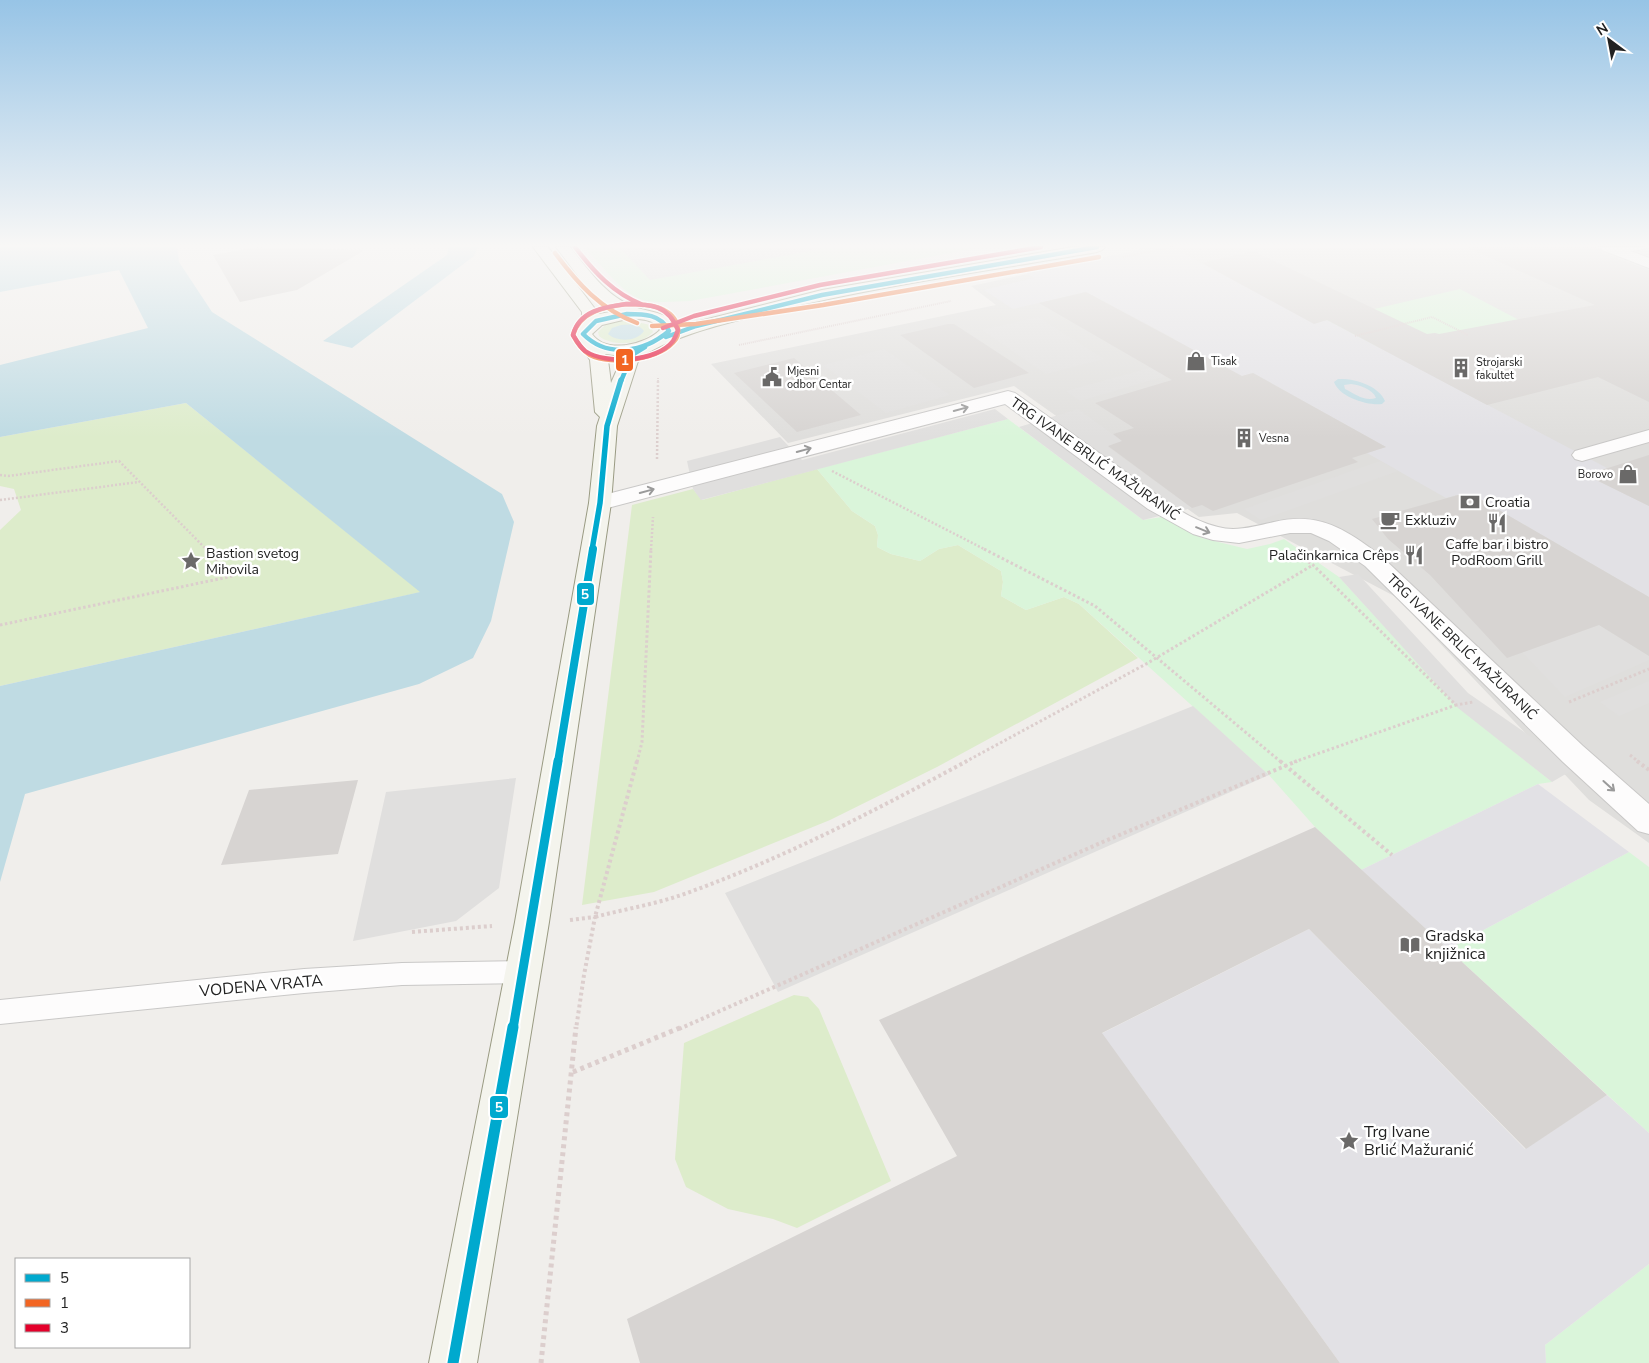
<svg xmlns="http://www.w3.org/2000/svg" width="1649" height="1363" font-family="'Nunito Sans',sans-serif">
<rect width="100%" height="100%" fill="#f0eeeb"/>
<!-- residential -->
<path fill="#dfdedc" d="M1155,247H1649V843L1589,800L1396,597L1237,513L1199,517L1014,386L788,443L711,364L996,305L971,286Z"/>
<!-- grass -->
<path fill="#ddeccb" d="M629,320L650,325L653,332C642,345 612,347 599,336L598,332L605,325L612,322Z
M186,403L421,592L0,686V530L21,510L14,489L0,486V437Z
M817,469L852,511L875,526L878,535L877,547L891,554L920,561L939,549L958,545L1001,571L1003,582L1001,596L1026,610L1064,597L1079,604L1138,658L937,767L830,820L654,892L582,905L632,505L693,489L702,500Z
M794,995L808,997L819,1009L891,1181L797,1228L773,1219L728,1209L686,1187L675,1159L684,1043Z"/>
<!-- park -->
<path fill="#daf5da" d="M584,247H976L978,248L690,301C674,301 655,304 640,299C622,293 598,261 584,247Z
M1460,289L1519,320L1447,339L1435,333L1375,346L1327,320Z
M1008,419L1143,520L1162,517L1202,538L1247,549L1270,544L1284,539L1339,577L1456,705L1552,782L1538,784L1361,870L1315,827L1269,775L1079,604L1064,597L1026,610L1001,596L1003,582L1001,571L958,545L939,549L920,561L891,554L877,547L878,535L875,526L852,511L817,469Z
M1629,852L1649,867V1133L1448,949Z
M1649,1264V1363H1546L1545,1345Z"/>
<!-- parking -->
<path fill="#e0dfde" d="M619,247H819L822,249L650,280Z
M1038,317L1104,359L1046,374L982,330Z
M884,349L950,395L886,413L823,365Z
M1178,360L1193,368L1080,401L1066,391Z
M995,409L1008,419L701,500L693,489L687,461L780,437L802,460Z
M1078,409L1122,441L1108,447L1192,508L1143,520L1019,427Z
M1380,461L1398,471L1261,520L1244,509Z
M1358,574L1468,693L1576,768L1552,782L1458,708L1339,577Z
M1599,625L1649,656V660L1565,697L1522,652Z
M1649,681V703L1619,716L1600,702Z
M1193,706L1269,775L778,992L725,893Z
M516,778L499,888L456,921L353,941L386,792Z"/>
<!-- plaza -->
<path fill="#e2e1e5" d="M1143,247H1178L1181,248L1180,252L1314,323L1327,320L1607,468L1586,475L1649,506V597L1480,499L1468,495H1457L1446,498L1367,453L1386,447L1253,373L1239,377L1169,336L1086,292L1013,309L984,290L1034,278L1022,270L1061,262H1077L1136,251Z
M1538,784L1629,852L1448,949L1361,870Z
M1309,929L1525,1149L1607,1095L1649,1133V1264L1545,1345L1546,1363H1340L1130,1072L1073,1048Z"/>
<!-- water -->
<path fill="#bfdbe3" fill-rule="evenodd" d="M0,247H177L179,262L212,312L502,494L514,522L491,621L473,658L419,684L25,794L0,882V686L420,592L186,403L0,437V365L148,328L119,270L0,292Z
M449,247H478L474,256L352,348L323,341L447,255Z
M621,325C629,324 639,324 644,331C637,342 617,342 608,334L612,328Z
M1338,379C1355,378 1379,386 1385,401L1382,404C1368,406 1339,397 1334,382ZM1351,384C1359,385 1373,389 1376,398C1365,402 1355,394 1345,389L1344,385Z"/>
<!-- building -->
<path fill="#d7d4d2" d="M256,247L365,250L297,290L240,302L213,255Z
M1466,247H1597L1601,252L1649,270V402L1598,377L1487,405L1327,320L1314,324L1202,263L1253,251L1427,334L1435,333L1439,334L1595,305Z
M1086,292L1242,376L1253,373L1386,447L1352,458L1358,462L1213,511L1202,505L1192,508L1108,446L1122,441L1113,434L1134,428L1095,403L1172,380L1039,303Z
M948,324H954L1029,373L974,388L900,335Z
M794,358L861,415L797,432L734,373Z
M1649,455V506L1586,475Z
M1458,495H1468L1480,499L1649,597V656L1599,625L1507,658L1430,575L1388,539L1372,519Z
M358,780L338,854L221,865L249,790Z
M1315,827L1607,1095L1526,1149L1309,929L1102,1033L1340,1363H640L627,1319L957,1156L879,1020Z"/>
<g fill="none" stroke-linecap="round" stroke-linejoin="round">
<defs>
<path id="service" d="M1623,247H1644L1643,249L1617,254L1611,251L1613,249Z
M523,961L532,964L536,972L532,980L523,983L402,985L304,993L0,1024V1000L304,969L402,963Z"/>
<path id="minor" d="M1599,247H1620L1649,258V268L1602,250Z
M1008,391L1015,393C1053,420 1091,447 1130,475C1156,494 1185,519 1218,527C1236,532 1256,526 1274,522C1320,511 1346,530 1381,556L1583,746L1649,804V834L1638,831L1563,762L1365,566L1329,541L1311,533H1290L1239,543L1213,540L1193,534L1148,509L1005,404L600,510L592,508L589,503L592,498Z
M1649,430V442L1582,461L1575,459L1572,455L1575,451Z"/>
<path id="secondary" d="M533,247H548L599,314L615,311L589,291L556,247H570C588,269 605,295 632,306C648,313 667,310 676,327L822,290L1073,247H1105L1102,250L1097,252C988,271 878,286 771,312C725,324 679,333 639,358L617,426L611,503L549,922L477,1363H429L515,922L589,503L597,426L600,417L595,412L590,360L574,334L582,323V312ZM627,319C639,319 654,318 660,330C645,345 606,354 592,334L602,325ZM605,354L623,356L611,383L608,360Z"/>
</defs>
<!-- service casing -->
<use href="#service" stroke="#c9c8c7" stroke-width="2"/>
<!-- minor casing -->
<use href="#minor" stroke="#c9c8c7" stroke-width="2"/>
<!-- secondary casing -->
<use href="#secondary" stroke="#999a82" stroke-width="2"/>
<!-- path-far4 -->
<path stroke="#dccecd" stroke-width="2" stroke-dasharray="1 1" stroke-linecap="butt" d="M1123,257L1173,247
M1355,336L1432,317L1468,335
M739,345L951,301
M658,381V377"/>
<!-- path-far3 -->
<path stroke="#dccecd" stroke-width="2.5" stroke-dasharray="2 2" stroke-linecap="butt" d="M657,459L658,380
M832,471L986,550
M0,475L8,476L119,461L207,550
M0,500L139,482
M651,550L653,517"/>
<!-- path-far2 -->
<path stroke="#dccecd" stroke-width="3" stroke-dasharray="2.5 2.5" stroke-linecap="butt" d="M984,549L1095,606L1281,762
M1300,556L1313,565L1456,705L1473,702
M0,625L233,576L206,549
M1569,702L1649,669
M1630,755L1639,762
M637,762L642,742L651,549
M965,762L1146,664L1313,565
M1294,762L1456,705"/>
<!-- path-far1 -->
<path stroke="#dccecd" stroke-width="4" stroke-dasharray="3 3" stroke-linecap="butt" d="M637,761L595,917C625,909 657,904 687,893C784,858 876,810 967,761
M1280,761L1392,855
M1637,761L1649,770
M570,920L595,917L584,975L576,1029
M412,932L492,926
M679,1029L1105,841L1297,761"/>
<!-- path -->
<path stroke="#dccecd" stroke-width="5" stroke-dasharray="4 4" stroke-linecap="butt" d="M573,1072L682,1027
M541,1363L576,1027"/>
<!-- service -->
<use href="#service" fill="#fdfcfc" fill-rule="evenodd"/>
<!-- minor -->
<use href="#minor" fill="#fdfcfc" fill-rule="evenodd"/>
<!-- secondary -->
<use href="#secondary" fill="#f4f4ed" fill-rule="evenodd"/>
<defs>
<path id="bus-1-far4" d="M627,314C644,314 661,314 669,331C644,352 608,359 583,334L596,321Z
M666,337L696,326L822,295L1097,247
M621,381L632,355L645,347"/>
<path id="bus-1-far3" d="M592,550L600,503L607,426L621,380"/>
<path id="bus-1-far2" d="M558,762L593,549"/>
<path id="bus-1-far1" d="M513,1029L558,761"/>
<path id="bus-1" d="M453,1363L513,1027"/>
<path id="bus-2" d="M555,253C578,284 600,309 637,323
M627,304C644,304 670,305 677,324C679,330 679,334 676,339C661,360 612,366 590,355C582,350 577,343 573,335C580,311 605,307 627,304Z
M652,326L696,324L823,305L1099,257"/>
<path id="bus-3" d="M575,247C594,272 613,293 643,305
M626,304C651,304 668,305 678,330C677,333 675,338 673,341C657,362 606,365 585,351C580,347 576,340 573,335C579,311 604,307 626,304Z
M663,328L694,316L820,285L1041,247"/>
</defs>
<!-- bus-1-far4 casing -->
<use href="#bus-1-far4" stroke="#fff" stroke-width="7"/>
<!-- bus-1-far3 casing -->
<use href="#bus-1-far3" stroke="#fff" stroke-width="9"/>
<!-- bus-1-far2 casing -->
<use href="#bus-1-far2" stroke="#fff" stroke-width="11"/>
<!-- bus-1-far1 casing -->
<use href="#bus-1-far1" stroke="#fff" stroke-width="13"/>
<!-- bus-1 casing -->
<use href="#bus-1" stroke="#fff" stroke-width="15"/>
<!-- bus-2 casing -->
<use href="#bus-2" stroke="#fff" stroke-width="7"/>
<!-- bus-3 casing -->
<use href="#bus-3" stroke="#fff" stroke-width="7"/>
<!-- bus-1-far4 -->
<use href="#bus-1-far4" stroke="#00a9ce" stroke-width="4.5"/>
<!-- bus-1-far3 -->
<use href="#bus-1-far3" stroke="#00a9ce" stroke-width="5.5"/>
<!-- bus-1-far2 -->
<use href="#bus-1-far2" stroke="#00a9ce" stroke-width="8"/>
<!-- bus-1-far1 -->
<use href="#bus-1-far1" stroke="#00a9ce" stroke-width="9"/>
<!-- bus-1 -->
<use href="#bus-1" stroke="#00a9ce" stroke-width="11"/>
<!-- bus-2 -->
<use href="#bus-2" stroke="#f26522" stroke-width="4.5"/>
<!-- bus-3 -->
<use href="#bus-3" stroke="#e4002b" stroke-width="4.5"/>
</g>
<!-- one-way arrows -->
<defs><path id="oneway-shaft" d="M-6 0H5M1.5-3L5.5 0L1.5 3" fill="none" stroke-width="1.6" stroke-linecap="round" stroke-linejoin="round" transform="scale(1.25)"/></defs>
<g stroke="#9a9a9a">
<use href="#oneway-shaft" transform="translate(961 409) rotate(-15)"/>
<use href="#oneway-shaft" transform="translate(804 450) rotate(-15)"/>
<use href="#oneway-shaft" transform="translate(647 491) rotate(-15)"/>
<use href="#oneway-shaft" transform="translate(1203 530) rotate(22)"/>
<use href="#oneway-shaft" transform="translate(1609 786) rotate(42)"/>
</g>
<!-- sky -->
<linearGradient id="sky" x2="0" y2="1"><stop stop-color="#97c4e6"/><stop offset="0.56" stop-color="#f8f7f6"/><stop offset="1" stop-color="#f8f7f6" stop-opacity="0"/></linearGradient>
<rect width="1649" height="438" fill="url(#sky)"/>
<!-- icons -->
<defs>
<symbol id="shop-bare" viewBox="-9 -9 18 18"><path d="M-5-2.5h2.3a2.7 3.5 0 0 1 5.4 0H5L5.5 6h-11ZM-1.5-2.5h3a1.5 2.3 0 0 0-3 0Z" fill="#6a6968" stroke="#fff" stroke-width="2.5" paint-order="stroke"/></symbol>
<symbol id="building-bare" viewBox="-9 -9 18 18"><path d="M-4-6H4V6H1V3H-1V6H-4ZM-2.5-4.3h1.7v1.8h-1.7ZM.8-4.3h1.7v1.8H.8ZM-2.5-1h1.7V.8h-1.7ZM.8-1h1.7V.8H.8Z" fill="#6a6968" stroke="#fff" stroke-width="2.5" paint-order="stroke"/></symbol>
<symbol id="civic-bare" viewBox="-9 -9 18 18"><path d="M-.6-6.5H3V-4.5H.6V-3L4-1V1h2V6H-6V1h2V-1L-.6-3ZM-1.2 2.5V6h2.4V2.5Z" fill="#6a6968" stroke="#fff" stroke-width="2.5" paint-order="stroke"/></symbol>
<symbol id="bank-bare" viewBox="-9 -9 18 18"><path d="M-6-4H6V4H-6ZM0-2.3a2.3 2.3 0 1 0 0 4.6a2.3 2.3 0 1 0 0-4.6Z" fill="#6a6968" stroke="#fff" stroke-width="2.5" paint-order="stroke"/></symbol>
<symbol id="cafe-bare" viewBox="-9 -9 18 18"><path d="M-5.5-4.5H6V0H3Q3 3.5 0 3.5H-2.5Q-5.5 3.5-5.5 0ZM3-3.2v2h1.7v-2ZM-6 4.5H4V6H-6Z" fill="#6a6968" stroke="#fff" stroke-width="2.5" paint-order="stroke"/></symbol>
<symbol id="restaurant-bare" viewBox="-9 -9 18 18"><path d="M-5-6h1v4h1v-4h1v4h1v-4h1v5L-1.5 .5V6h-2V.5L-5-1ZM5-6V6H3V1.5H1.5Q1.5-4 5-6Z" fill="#6a6968" stroke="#fff" stroke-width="2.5" paint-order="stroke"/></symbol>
<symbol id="sight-bare" viewBox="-9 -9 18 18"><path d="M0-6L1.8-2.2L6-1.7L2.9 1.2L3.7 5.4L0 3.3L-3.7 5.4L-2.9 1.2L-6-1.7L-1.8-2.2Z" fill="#6a6968" stroke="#fff" stroke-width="2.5" paint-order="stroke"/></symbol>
<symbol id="library-bare" viewBox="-9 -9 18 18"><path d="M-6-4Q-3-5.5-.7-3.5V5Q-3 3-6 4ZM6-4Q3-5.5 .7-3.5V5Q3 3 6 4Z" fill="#6a6968" stroke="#fff" stroke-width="2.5" paint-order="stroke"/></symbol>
</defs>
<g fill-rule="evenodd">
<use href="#shop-bare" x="1182" y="347" width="28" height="28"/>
<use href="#building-bare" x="1447" y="354" width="28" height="28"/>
<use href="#civic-bare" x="758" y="363" width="28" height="28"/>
<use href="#building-bare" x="1230" y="424" width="28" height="28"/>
<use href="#shop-bare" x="1614" y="460" width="28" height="28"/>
<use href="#bank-bare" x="1456" y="488" width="28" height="28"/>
<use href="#cafe-bare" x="1376" y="506" width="28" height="28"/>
<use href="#restaurant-bare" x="1483" y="509" width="28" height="28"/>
<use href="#restaurant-bare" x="1400" y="541" width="28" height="28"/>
<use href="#sight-bare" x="177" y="547" width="28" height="28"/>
<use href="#library-bare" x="1396" y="931" width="28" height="28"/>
<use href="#sight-bare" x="1335" y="1127" width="28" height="28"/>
</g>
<g text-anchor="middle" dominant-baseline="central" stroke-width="5" stroke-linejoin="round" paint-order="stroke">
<!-- far-poi labels -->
<g font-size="11" fill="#222" stroke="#fff" text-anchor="start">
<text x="1211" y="361">Tisak</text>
<text x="1476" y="362">Strojarski<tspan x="1476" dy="13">fakultet</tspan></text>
<text x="787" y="371">Mjesni<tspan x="787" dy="13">odbor Centar</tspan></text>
<text x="1259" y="438">Vesna</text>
<text x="1613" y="474" text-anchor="end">Borovo</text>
</g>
<!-- street labels -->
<g font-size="14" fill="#222" stroke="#fff">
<text transform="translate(1095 459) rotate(35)">TRG IVANE BRLIĆ MAŽURANIĆ</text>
<text transform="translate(1462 647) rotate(44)">TRG IVANE BRLIĆ MAŽURANIĆ</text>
</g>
<!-- poi labels -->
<g font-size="14" fill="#222" stroke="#fff" text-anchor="start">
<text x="1485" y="502">Croatia</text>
<text x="1405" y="520">Exkluziv</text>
<text x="1497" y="544" text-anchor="middle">Caffe bar i bistro<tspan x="1497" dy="16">PodRoom Grill</tspan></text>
<text x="206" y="553">Bastion svetog<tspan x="206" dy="16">Mihovila</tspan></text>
<text x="1399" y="555" text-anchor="end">Palačinkarnica Crêps</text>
</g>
<!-- near-poi labels -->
<g font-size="16" fill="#222" stroke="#fff" text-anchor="start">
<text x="1425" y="936">Gradska<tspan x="1425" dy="18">knjižnica</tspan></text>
<text x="1364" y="1132">Trg Ivane<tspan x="1364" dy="18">Brlić Mažuranić</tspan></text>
</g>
<!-- near-street labels -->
<g font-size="16" fill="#222" stroke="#fff">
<text transform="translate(261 986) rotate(-5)">VODENA VRATA</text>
</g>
</g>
<g stroke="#fff" stroke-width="2">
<rect x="615" y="348" width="19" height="24" rx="5" fill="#f26522"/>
<rect x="576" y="582" width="19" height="24" rx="5" fill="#00a9ce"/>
<rect x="489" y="1095" width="20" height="24" rx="5" fill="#00a9ce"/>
</g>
<g font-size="14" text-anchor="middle" font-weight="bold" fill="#fff">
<text x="625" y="365">1</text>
<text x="585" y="599">5</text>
<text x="499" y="1112">5</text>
</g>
<!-- legend -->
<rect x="15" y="1258" width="175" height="90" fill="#ffffff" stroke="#a7a7a7"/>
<rect x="25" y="1274" width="25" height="8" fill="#00a9ce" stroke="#a7a7a7"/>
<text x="60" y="1283" font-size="15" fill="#222222">5</text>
<rect x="25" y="1299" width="25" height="8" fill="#f26522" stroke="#a7a7a7"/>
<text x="60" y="1308" font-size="15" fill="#222222">1</text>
<rect x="25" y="1324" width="25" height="8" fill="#e4002b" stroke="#a7a7a7"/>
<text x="60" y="1333" font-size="15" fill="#222222">3</text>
<!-- north arrow -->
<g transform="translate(1609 40) rotate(328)" stroke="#ffffff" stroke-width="4" paint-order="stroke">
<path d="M0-4L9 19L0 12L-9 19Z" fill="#222222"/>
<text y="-8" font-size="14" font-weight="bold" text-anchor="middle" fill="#222222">N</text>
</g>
</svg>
